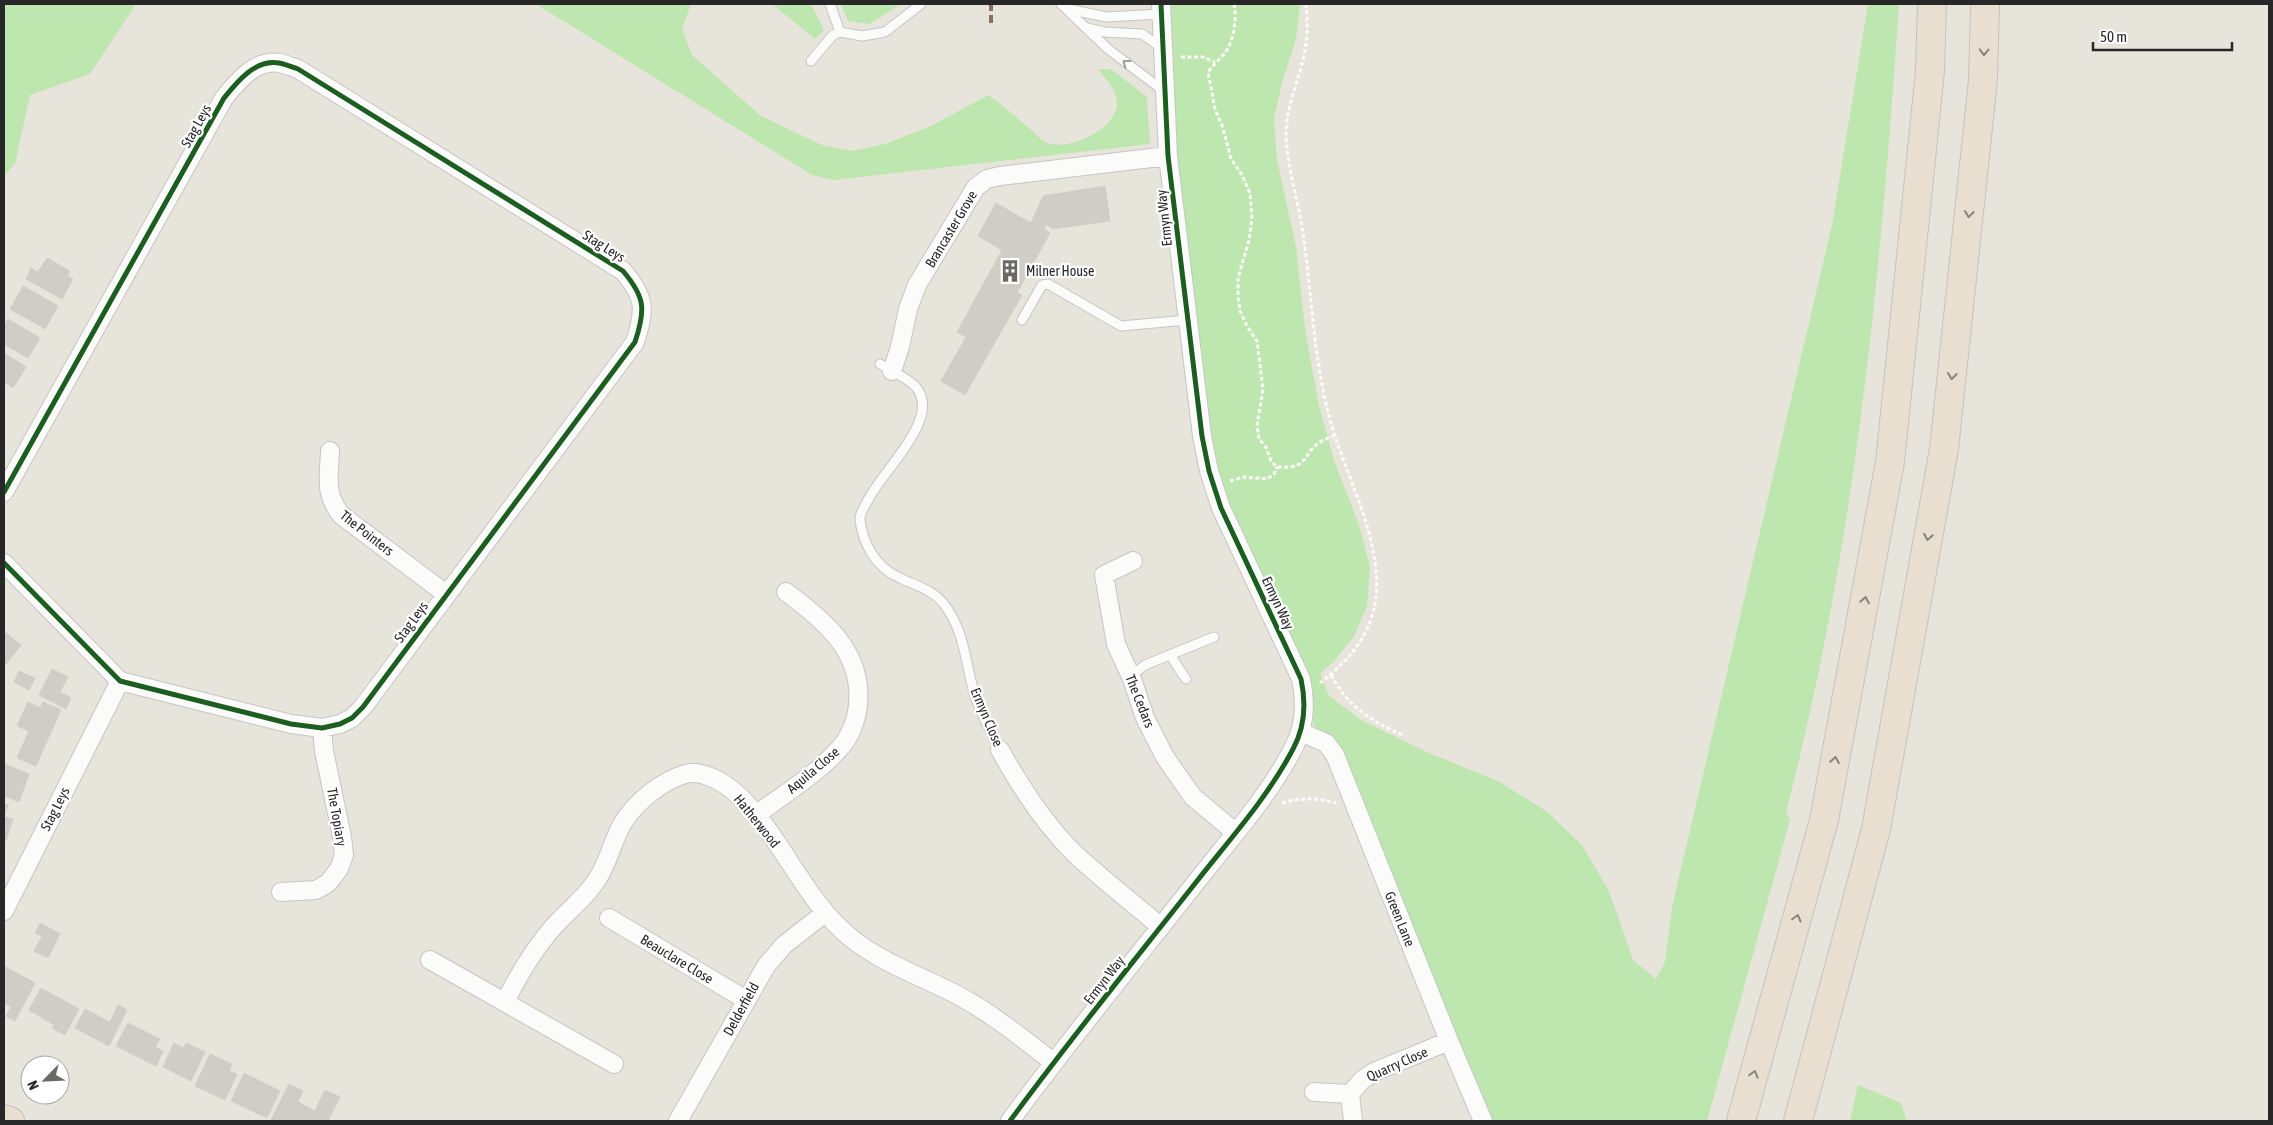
<svg xmlns="http://www.w3.org/2000/svg" width="2273" height="1125" font-family="'Asap Condensed',sans-serif">
<rect width="100%" height="100%" fill="#e7e4db"/>
<!-- green -->
<path fill="#bee7af" d="M4,4H136L90,74L30,95L15,164L4,176Z
M536,4H691L682,29L692,55L761,116L822,145L852,151L885,144L931,126L988,95C1003,105 1016,117 1030,129C1035,133 1040,139 1045,142C1067,153 1119,128 1117,102C1116,89 1105,78 1098,69H1111L1147,97L1150,144L834,180L812,175Z
M772,4H811L824,30L815,39Z
M841,4H901L869,24L848,21Z
M1169,4L1300,5L1296,39L1282,83L1274,118L1277,160L1296,247L1305,329L1319,406L1334,460L1360,528L1370,567L1367,606L1354,636L1336,659L1320,674L1329,696L1361,720L1429,753L1498,781L1546,811L1582,845L1609,891L1633,960L1656,979L1665,962L1672,907L1832,225L1868,4H1899C1881,275 1855,548 1786,812L1790,820L1707,1121H1491L1459,1047L1358,786L1341,749L1313,725L1314,705L1304,671L1215,477L1173,141Z
M1858,1085L1901,1103L1907,1121H1850Z"/>
<!-- building -->
<path fill="#cfcdc6" stroke="#d2cfc7" d="M1105,186L1110,221L1053,229L1047,225L1044,229L1050,233L1017,293L1022,295L965,395L941,381L966,337L957,332L1002,250L978,236L996,203L1031,223L1043,196Z
M47,258L70,271L67,276L73,279L62,299L26,279L31,268L38,272Z
M23,286L58,306L45,329L10,309Z
M8,319L40,338L28,358L4,344V326Z
M4,353L26,367L13,388L4,382Z
M6,633L21,645L6,664L4,662V636Z
M52,669L68,677L60,692L71,698L66,709L39,695Z
M19,671L35,678L29,690L14,682Z
M28,702L40,708L43,702L61,710L36,766L17,758L29,731L17,726Z
M4,764L29,774L19,802L4,796L6,790L4,789Z
M4,804L8,805L4,817L13,819L6,841L4,840Z
M40,923L60,934L48,958L34,951L42,936L35,933Z
M4,966L35,983L15,1021L6,1016L11,1007L4,1003Z
M41,988L79,1009L65,1035L52,1028L54,1025L29,1010Z
M118,1005L127,1010L109,1046L75,1028L85,1009L110,1022Z
M128,1023L160,1039L155,1047L163,1051L156,1066L116,1046Z
M174,1043L184,1048L186,1043L205,1052L191,1081L163,1067Z
M210,1054L232,1064L229,1071L237,1074L225,1100L195,1086Z
M244,1073L280,1091L267,1118L231,1101Z
M289,1084L303,1091L298,1102L315,1111L325,1090L340,1097L328,1121L271,1120Z"/>
<g fill="none" stroke-linecap="round" stroke-linejoin="round">
<defs>
<path id="lane" d="M830,4L840,32
M1061,4L1108,49L1165,92
M1068,9L1106,17L1161,14
M1087,28L1104,32L1142,34L1162,48
M811,61L833,35L840,32L862,36L885,32L921,4
M1022,320L1042,285L1048,284L1121,326L1187,320
M880,364C891,371 906,377 915,386C944,417 881,472 868,500C865,506 859,514 860,520C863,544 876,567 898,577C913,585 932,589 943,603C966,631 965,666 976,699C982,716 992,733 1000,750
M1170,655L1186,679
M1132,679L1136,672L1145,665L1214,637"/>
<path id="street" d="M892,371L900,347L908,309L917,285L976,187L987,179L1000,176L1168,156
M330,451C329,478 324,493 341,515L446,594
M4,492L224,98C237,82 255,59 279,63C285,64 292,67 298,69L623,271C645,297 646,309 635,342L363,707L352,718L340,724L322,728L291,724L120,681L4,563
M1133,561L1104,575L1116,644L1132,679L1145,718L1165,757L1193,797L1235,832
M1300,732L1326,743L1335,755L1449,1041L1483,1121
M1000,750C1021,788 1045,825 1076,855C1103,880 1133,903 1161,927
M756,815C784,794 816,775 839,749C850,738 857,719 858,704C863,652 824,620 786,592
M281,892L316,890L328,883L339,869L344,855L342,837L324,751L322,728
M4,911L120,681
M609,918L746,1000
M430,960L614,1064
M505,1002C519,974 535,947 556,924C569,910 585,898 596,881C609,863 612,840 624,821C637,801 662,781 685,774C702,769 725,783 737,794C782,836 803,899 851,938C883,964 924,977 961,997C994,1015 1023,1039 1053,1062
M1314,1092L1350,1094L1362,1080L1374,1072L1449,1041
M1350,1094L1353,1121
M678,1121L766,966L784,945L825,913
M1010,1121C1070,1039 1134,961 1197,881C1230,839 1268,797 1293,749C1305,727 1306,702 1301,679L1221,508L1209,471L1202,436L1168,156L1161,4"/>
<path id="highway" d="M4,1119L10,1121
M1741,1121L1824,820L1890,462L1930,71L1932,4
M1798,1121L1876,829L1944,449L1983,80L1985,4"/>
</defs>
<!-- lane casing -->
<use href="#lane" stroke="#c5c5c5" stroke-width="11"/>
<!-- street casing -->
<use href="#street" stroke="#c5c5c5" stroke-width="20"/>
<!-- highway casing -->
<use href="#highway" stroke="#c3c2bf" stroke-width="30"/>
<!-- path -->
<path stroke="#fbfbfa" stroke-width="3" stroke-dasharray="4 2.5" stroke-linecap="butt" d="M1234,4C1237,18 1234,42 1224,54C1219,60 1213,65 1208,72L1215,109L1223,128L1231,159L1242,175L1250,193L1252,219L1249,240L1238,278V296L1240,311L1247,326L1257,341L1263,390L1257,425L1259,439L1266,447L1271,461L1277,467C1283,467 1291,468 1297,465C1305,462 1306,456 1311,450C1318,442 1325,439 1335,435
M1306,4C1307,16 1308,30 1306,42C1303,74 1285,104 1286,138C1288,168 1297,197 1302,227C1313,296 1313,370 1335,436C1352,488 1384,549 1375,604C1369,638 1346,663 1320,683
M1181,57H1203L1215,62
M1230,481L1244,477L1267,479L1274,474L1277,467
M1331,675C1349,708 1371,721 1405,736
M1282,803C1301,797 1317,798 1336,803"/>
<!-- lane -->
<use href="#lane" stroke="#fbfbfa" stroke-width="9"/>
<!-- street -->
<use href="#street" stroke="#fbfbfa" stroke-width="18"/>
<!-- highway -->
<use href="#highway" stroke="#e8dfd1" stroke-width="28"/>
<!-- quiet -->
<path stroke="#8d6e63" stroke-width="4" stroke-dasharray="8 4" stroke-linecap="butt" d="M991,23V4"/>
<defs>
<path id="cycleway" d="M4,492L224,98C237,82 255,59 279,63C285,64 292,67 298,69L623,271C645,297 646,309 635,342L363,707L352,718L340,724L322,728L291,724L120,681L4,563
M1010,1121C1070,1039 1134,961 1197,881C1230,839 1268,797 1293,749C1305,727 1306,702 1301,679L1221,508L1209,471L1202,436L1168,156L1161,4"/>
</defs>
<!-- cycleway casing -->
<use href="#cycleway" stroke="#fff" stroke-width="8"/>
<!-- cycleway -->
<use href="#cycleway" stroke="#1b5e20" stroke-width="5"/>
</g>
<!-- one-way arrows -->
<defs><path id="oneway-chevron" d="M-2-3.5L2.5 0L-2 3.5" fill="none" stroke-width="1.6" stroke-linecap="round" stroke-linejoin="round" transform="scale(1.25)"/></defs>
<g stroke="#88837c">
<use href="#oneway-chevron" transform="translate(1984 52) rotate(91)"/>
<use href="#oneway-chevron" transform="translate(1969 214) rotate(96)"/>
<use href="#oneway-chevron" transform="translate(1952 376) rotate(96)"/>
<use href="#oneway-chevron" transform="translate(1928 537) rotate(100)"/>
<use href="#oneway-chevron" transform="translate(1865 600) rotate(-80)"/>
<use href="#oneway-chevron" transform="translate(1835 760) rotate(-80)"/>
<use href="#oneway-chevron" transform="translate(1797 918) rotate(-75)"/>
<use href="#oneway-chevron" transform="translate(1754 1074) rotate(-75)"/>
</g>
<use stroke="#9c9c9b" href="#oneway-chevron" transform="translate(1126 63) rotate(-143)"/>
<!-- icons -->
<defs>
<symbol id="building-bare" viewBox="-9 -9 18 18"><path d="M-4-6H4V6H1V3H-1V6H-4ZM-2.5-4.3h1.7v1.8h-1.7ZM.8-4.3h1.7v1.8H.8ZM-2.5-1h1.7V.8h-1.7ZM.8-1h1.7V.8H.8Z" fill="#6a6966" stroke="#fff" stroke-width="2.5" paint-order="stroke"/></symbol>
</defs>
<g fill-rule="evenodd">
<use href="#building-bare" x="994" y="255" width="32" height="32"/>
</g>
<g text-anchor="middle" dominant-baseline="central" stroke-width="4.5" stroke-linejoin="round" paint-order="stroke">
<!-- street labels -->
<g font-size="14" fill="#272727" stroke="#fff">
<text transform="translate(196 126) rotate(-61)">Stag Leys</text>
<text transform="translate(1164 218) rotate(-96)">Ermyn Way</text>
<text transform="translate(951 229) rotate(-59)">Brancaster Grove</text>
<text transform="translate(604 246) rotate(32)">Stag Leys</text>
<text transform="translate(367 533) rotate(38)">The Pointers</text>
<text transform="translate(1278 603) rotate(65)">Ermyn Way</text>
<text transform="translate(411 622) rotate(-54)">Stag Leys</text>
<text transform="translate(1140 701) rotate(68)">The Cedars</text>
<text transform="translate(987 717) rotate(67)">Ermyn Close</text>
<text transform="translate(813 770) rotate(-40)">Aquila Close</text>
<text transform="translate(55 809) rotate(-63)">Stag Leys</text>
<text transform="translate(337 817) rotate(80)">The Topiary</text>
<text transform="translate(757 821) rotate(51)">Hatherwood</text>
<text transform="translate(1400 919) rotate(68)">Green Lane</text>
<text transform="translate(677 959) rotate(31)">Beauclare Close</text>
<text transform="translate(1104 980) rotate(-52)">Ermyn Way</text>
<text transform="translate(741 1009) rotate(-61)">Delderfield</text>
<text transform="translate(1397 1064) rotate(-24)">Quarry Close</text>
</g>
<!-- poi labels -->
<g font-size="14" fill="#272727" stroke="#fff" text-anchor="start">
<text x="1026" y="271">Milner House</text>
</g>
</g>
<!-- border -->
<rect width="2273" height="1125" fill="none" stroke="#272727" stroke-width="10"/>
<!-- north arrow -->
<g transform="translate(45 1080) rotate(246)"><circle r="24" fill="#ffffff" stroke="#a9a9a9"/>
<path d="M0-4L9 19L0 12L-9 19Z" fill="#6a6966"/>
<text y="-8" font-size="14" font-weight="bold" text-anchor="middle" fill="#272727">N</text>
</g>
<!-- scale -->
<path d="M2093 42v8h139v-8" fill="none" stroke="#272727" stroke-width="2.5"/>
<text x="2100" y="42" font-size="15" fill="#272727" stroke="#ffffff" stroke-width="4" paint-order="stroke">50 m</text>
</svg>
